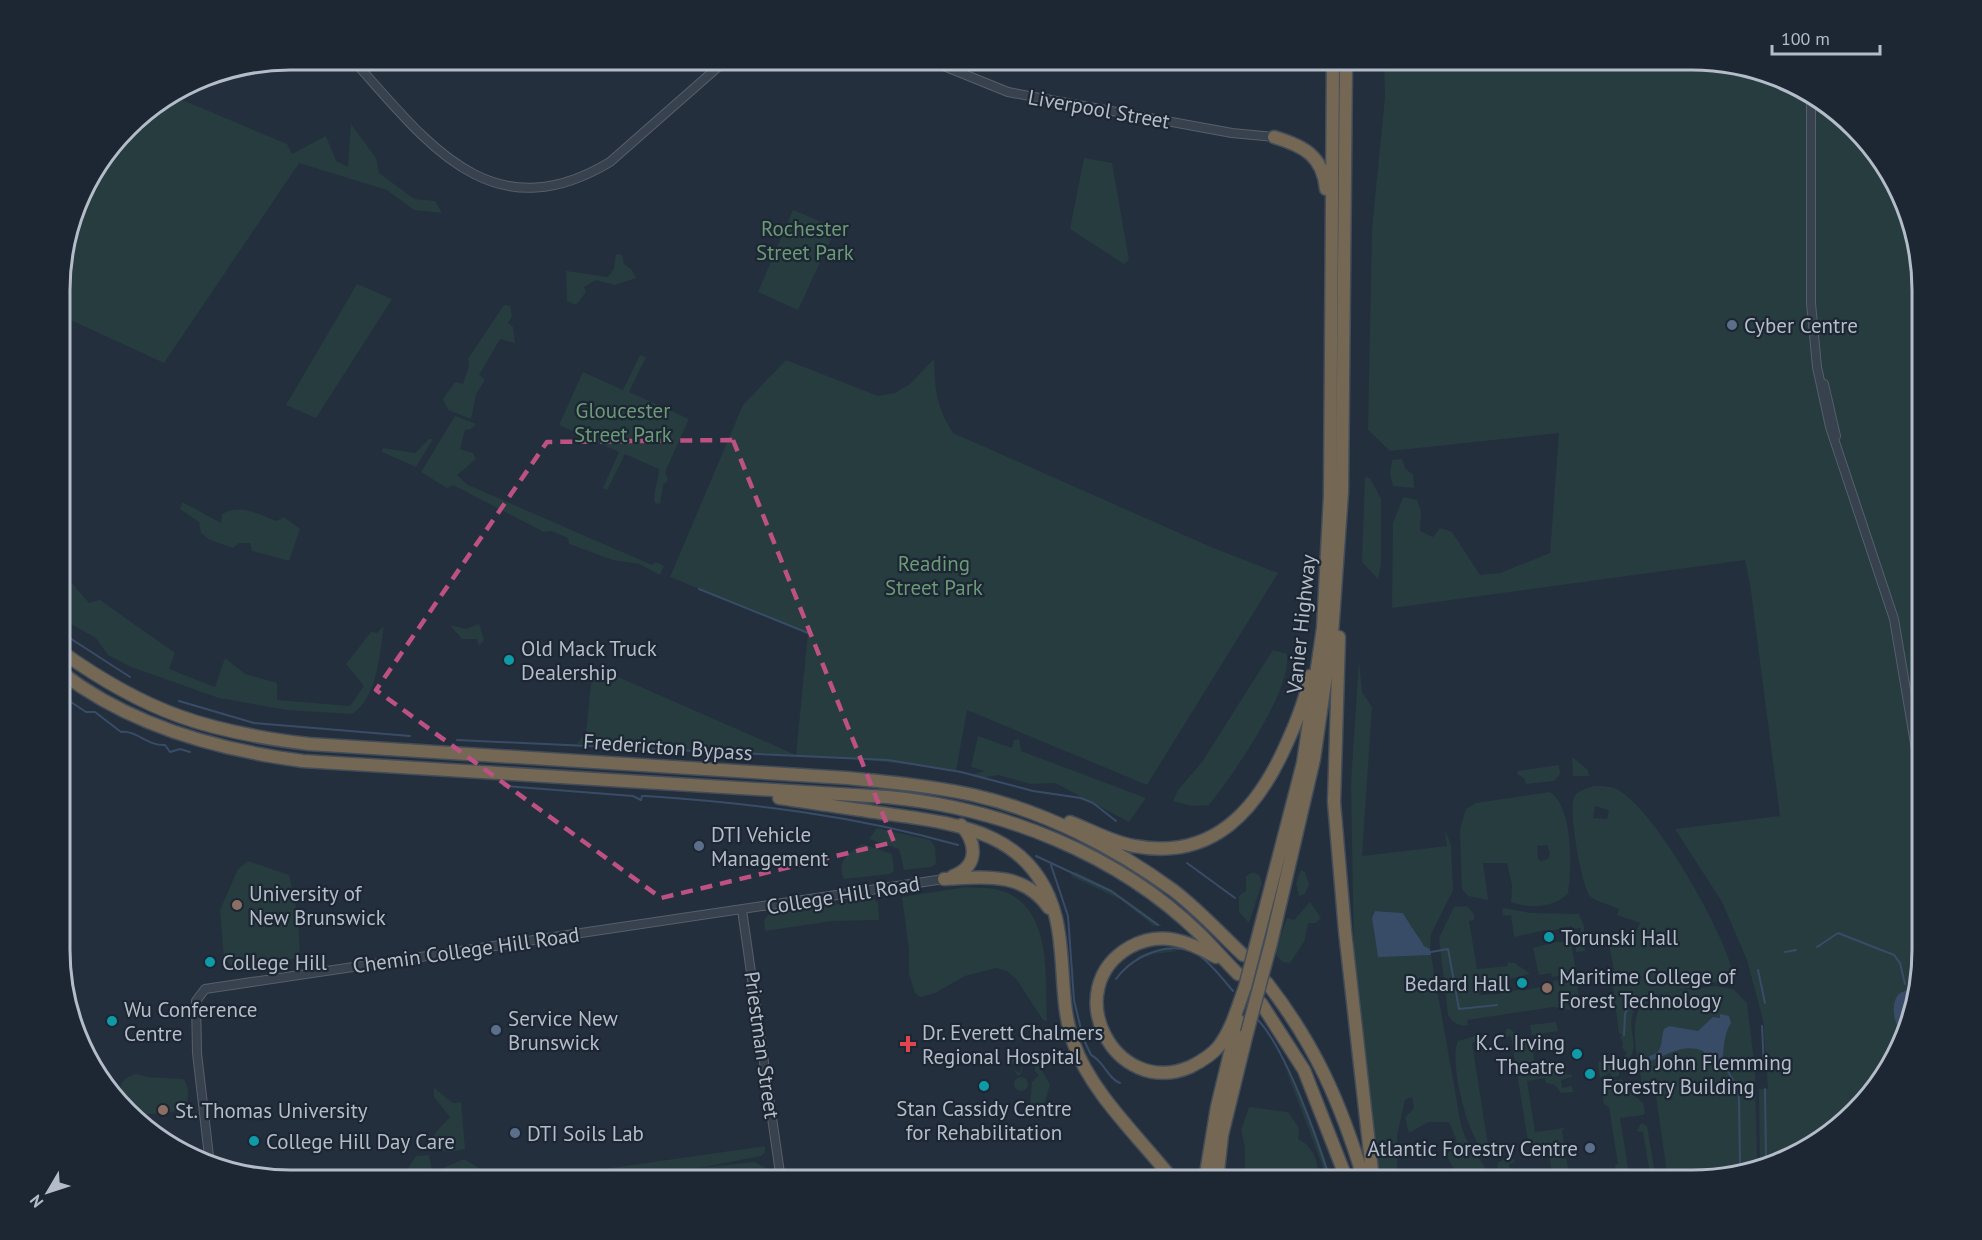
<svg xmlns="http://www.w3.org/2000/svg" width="1982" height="1240" font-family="'PT Sans',sans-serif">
<rect width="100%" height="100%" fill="#242f3e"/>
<!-- green -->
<path fill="#263c3f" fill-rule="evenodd" d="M1384,60H1692L1752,68L1819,99L1891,175L1922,276V964L1910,1023L1883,1077L1807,1149L1760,1163L1759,1089H1768L1763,1020L1747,960L1722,902L1675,829L1780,816L1750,584L1745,560L1392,608L1393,523L1403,497L1417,500L1421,512L1420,531L1433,537L1440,528L1452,532L1480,575L1500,573L1550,553L1559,433L1390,451L1368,430L1372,229L1385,97Z
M173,96L287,144L292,154L326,136L336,161L348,167L351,124L376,158L379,173L414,199L435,201L442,213L414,210L387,190L299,163L164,363L62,316V261L84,188L138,117Z
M1084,158L1112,163L1129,260L1124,264L1070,229Z
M793,210L836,228L798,310L758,292Z
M616,254L622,255L624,264L631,269L636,278L615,285L596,280L584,287L586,292L576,305L567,301L566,271L608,277L614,269Z
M357,284L392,299L316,418L286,405Z
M504,305L510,306L512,316L508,323L513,327L515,343L500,339L479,375L485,380L476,394L471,419L448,410L443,399L455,382L463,384L469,366L468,359Z
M640,355L646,357L629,392L689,419L665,472L668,480L663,485L660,504L655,503C652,494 659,481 659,469L625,454L607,490L603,488L619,452L559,425L583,372L623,390Z
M934,359C935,390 936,406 953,433L1211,547L1278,573L1147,785L967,710L956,771C830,751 703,754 577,744L586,732L593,666L796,755L808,633L670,577L743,405L786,360L878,396L895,393L910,384Z
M455,416L476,424L471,429L465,430L460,449L473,453L476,459L457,475L468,485L652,565L656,562L664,566L660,575L639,564L613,560L569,544L568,538L551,531L544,532L453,485L447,488L421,472Z
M429,439H433L416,467L382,452L383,448L415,453Z
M1402,459L1405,468L1413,475L1414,488L1393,486L1390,474L1392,460Z
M1365,477L1370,478L1381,499V565L1378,579L1362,562Z
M182,502L221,523L222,514C242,503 258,515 277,521L284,517L300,529L289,561L252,551L250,543H239L233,548L210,540L201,533L199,522L180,509Z
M62,572L89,603L100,600L175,653L169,669L215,687L225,658L245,674L277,683V700L350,706L364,686L346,664L371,632L377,633L384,626C379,655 378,697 352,714L287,710L219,698L131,667L108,655L96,638L62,619Z
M479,624L484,640L479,646L477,639H462L450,625L466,629Z
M1273,650L1287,654C1292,691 1232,776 1209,805L1193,806L1173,801L1178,790L1202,762Z
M1359,661L1362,692L1372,707L1362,856L1447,846L1445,830L1451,845L1453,890L1431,934L1430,949C1416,943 1410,926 1403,913L1375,911L1372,918L1378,956L1431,955L1461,1125L1465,1137L1493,1180H1460L1446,1155L1457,1141L1449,1122H1428L1409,1133L1405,1118L1414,1108L1412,1097L1405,1100L1397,1135V1180H1376L1351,956L1354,955L1351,783Z
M978,736L1012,748L1014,740L1019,739L1021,751L1146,798L1129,822L1055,783L1031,784L998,775L983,778L971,775L985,771L971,767Z
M1572,757L1588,770L1589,776H1573Z
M1559,765L1560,774L1554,781L1526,784L1524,778L1517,774L1518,771Z
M1594,786C1604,786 1612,786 1620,791C1659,816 1723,931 1734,975L1732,979L1643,998C1614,1028 1652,1042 1619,1070V1076L1612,1077L1610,1073L1600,1078L1598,1062L1623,1058L1627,1053L1622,1047L1623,1043L1620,1036H1623L1619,1033L1611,971L1614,970L1607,934L1634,937L1640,923L1617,915L1619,909C1611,905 1594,901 1590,896C1581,885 1568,809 1574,797C1578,790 1586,789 1594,786ZM1595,806L1609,810L1607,819L1593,818Z
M1550,792C1573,807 1572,868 1568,893C1555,908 1529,909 1511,902L1512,885L1507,863H1483L1488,900L1468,896L1462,889L1460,829L1466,809L1476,803ZM1547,845L1550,853L1548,859L1541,861L1538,859L1537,846Z
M877,828L930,840L935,847L936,864L931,867L904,870L899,849L869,839Z
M862,844L892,854L894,871L890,874L844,879C836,861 848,854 862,844Z
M248,861L289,875L298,916L300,958L234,968L224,959L220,910L238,869Z
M1301,870L1305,872L1309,884L1305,894L1299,896L1296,883Z
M1076,872L1114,891L1162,926H1154L1120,899L1073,877L1070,873Z
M1253,872L1259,875L1262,883L1249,923L1239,912V896L1246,891V876Z
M966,887C978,888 991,887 1002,891C1053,907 1045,978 1047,1021L1043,1020L1017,980L1007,971L996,968L965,976L935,993L920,997L915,993L909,974V949L902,897Z
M874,899L878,903L879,920L832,921L765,931L764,920L769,914Z
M1310,902L1321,918L1316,923H1308L1305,940L1290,963L1282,962L1275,953L1287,918L1294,920Z
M1467,906L1474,914V920L1469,921L1477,969L1507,966L1508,962L1515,963L1530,974L1481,985L1479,995L1499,994L1521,989L1522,991L1553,984V981L1576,978L1581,1009L1569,1010L1553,1007L1467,1020L1468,1025C1459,1027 1452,1022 1448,1015L1439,938L1454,907Z
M1505,908L1530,913L1579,914L1584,926L1585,951L1576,952L1575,941L1579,937L1581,928L1573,929L1572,926L1545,932V930L1514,937L1511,915L1503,916L1502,909Z
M1556,942H1571L1576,973L1552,977L1551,973L1539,975L1533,948Z
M1168,948L1178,951L1153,954L1135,961L1116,979L1140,955Z
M1715,986L1733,989L1747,1003L1755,1070L1757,1164L1706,1180H1668L1655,1089L1643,1088C1639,1065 1623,1009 1651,998C1670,990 1695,989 1715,986Z
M1556,1022L1558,1031L1532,1035L1530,1025Z
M1506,1029H1510L1532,1047L1535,1066L1555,1063L1563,1071H1566L1567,1075L1571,1074L1572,1077L1561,1080L1562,1088L1572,1086L1573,1092L1561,1093L1555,1085L1546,1083L1545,1078L1527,1081L1535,1132L1565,1128L1562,1131L1570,1180H1553L1547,1144L1534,1145L1528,1141L1511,1036L1505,1037Z
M1475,1036L1476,1042L1472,1043L1488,1145H1493L1495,1149L1491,1156C1469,1150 1448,1059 1458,1041Z
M1010,1053L1038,1063L1050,1085L1043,1108L1030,1104L1032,1082L1039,1075L1035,1071V1062L1032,1065L1024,1063L1021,1074L1018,1076L1014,1070L1020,1073L1022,1065L1017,1061L1010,1066L1012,1055Z
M1282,1059L1313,1126L1332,1180H1328Z
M136,1074L147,1077L183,1079C190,1086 189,1101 184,1109L166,1113L137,1115C123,1102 108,1082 136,1074Z
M1014 1084a7 7 0 1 1 14 0a7 7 0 1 1-14 0Z
M1622,1079L1626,1092L1629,1091L1643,1103L1645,1113L1643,1115L1620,1118L1630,1180H1617L1615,1165L1618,1164L1609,1107L1604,1104L1601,1083L1605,1082L1606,1086L1613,1085L1612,1081Z
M434,1088L453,1103L461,1102L465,1149L449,1152L429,1148L436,1132L450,1117L434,1097Z
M1249,1107L1288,1112L1299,1128L1298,1139C1315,1148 1318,1162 1319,1180H1245V1147L1241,1130Z
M1641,1123L1647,1126L1656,1180H1651L1643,1132L1637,1131Z
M765,1146V1152L761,1156L699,1168L754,1162L766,1168L767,1180H527Z
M429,1155L434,1180H390L405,1173L416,1156Z
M1512,1157L1515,1162L1509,1164L1512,1180H1500L1497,1169L1498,1162Z
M464,1159L482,1170L487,1180H444L439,1170Z"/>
<!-- water -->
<path fill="#394c67" d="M1375,911L1403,913C1407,921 1423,943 1424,946L1430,949L1431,955L1378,957L1372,918Z
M1917,987L1910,1023L1908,1027L1900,1029C1893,1022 1891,1003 1898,995C1902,991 1911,989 1917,987Z
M1720,1014L1729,1016L1731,1023C1722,1036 1725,1052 1721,1066L1711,1063L1703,1051C1684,1043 1668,1055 1650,1061L1649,1056C1665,1053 1660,1040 1664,1029L1669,1026L1698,1031L1713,1017L1720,1018Z"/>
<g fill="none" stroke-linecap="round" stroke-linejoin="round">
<!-- stream -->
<path stroke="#394c67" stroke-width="2" d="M699,589L808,633
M62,633L130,677
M62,696L86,712H95L121,732C137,730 147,746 165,745L170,752L180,749L190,752
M179,701L254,723L410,736
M457,740L888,760L961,772L1033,791L1081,798L1093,803L1116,821
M504,786L633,796L641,800L642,796H646C752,803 856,816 958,845
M1036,856L1111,891L1158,925
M1187,863L1235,898
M1051,865L1068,916L1074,1000L1083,1038L1091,1055C1104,1061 1107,1078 1120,1083
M1817,947L1838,933L1894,955L1900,963L1905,984
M1431,952L1448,949L1459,1009L1497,1005
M1785,952L1796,950
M1758,970L1765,1003
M1116,979C1135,953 1177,936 1205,960C1215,969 1224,980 1233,991
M1257,1019C1285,1047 1318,1140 1330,1180
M1762,1026L1764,1067
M1624,1035L1625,1014L1634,995
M1722,1062L1735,1083L1739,1098L1740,1164L1737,1170
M1765,1089L1766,1161"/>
<defs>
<path id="minor" d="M353,60C426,141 490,234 610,162L726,60
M929,60L1008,92L1232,133L1274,137
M1811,95V303L1817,367L1830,427L1894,619L1922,785
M1824,384L1836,436
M742,910L781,1180
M210,1165L197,1053L196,1001L205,989L944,879"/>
<path id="highway" d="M1274,137C1304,146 1323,156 1326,189
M1339,637L1334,802L1345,931L1373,1180
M62,652C146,712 207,732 309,744L847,778C889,782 931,786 973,795C1044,811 1114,847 1173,890C1198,909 1220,933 1243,955
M62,673C131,726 218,750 303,761L887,797C1001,808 1117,853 1200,934C1213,947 1225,961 1238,974
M779,798C815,803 851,809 888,814C961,824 1035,833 1056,918C1066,960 1059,1004 1074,1044C1091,1093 1141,1139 1173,1180
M1070,822C1091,830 1111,842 1134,846C1213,861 1257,810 1286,745C1296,723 1306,699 1310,676
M953,876C979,866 977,843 961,825
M944,879C983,877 1024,871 1049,908
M1260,929L1303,763L1323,628L1330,496L1333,60
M1271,943L1314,759L1332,634L1342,492L1346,60
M1216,957C1188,941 1161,930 1130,947C1058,988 1114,1099 1190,1067C1200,1062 1212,1055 1219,1046C1232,1029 1238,1006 1245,987
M1267,983C1316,1046 1341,1104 1364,1180
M1261,1003L1304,1070L1347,1180
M1205,1180L1217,1107L1238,1020
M1217,1180L1222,1135L1247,1033"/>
</defs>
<!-- minor casing -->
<use href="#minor" stroke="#565f6c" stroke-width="10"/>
<!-- highway casing -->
<use href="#highway" stroke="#434c59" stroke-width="15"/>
<!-- minor -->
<use href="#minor" stroke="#38414e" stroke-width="8"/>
<!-- highway -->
<use href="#highway" stroke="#746855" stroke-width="12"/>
<defs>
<path id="highway-bridge" d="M1245,987L1260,929
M1247,1033L1271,943"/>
</defs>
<!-- highway-bridge casing -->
<use href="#highway-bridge" stroke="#434c59" stroke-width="15" stroke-linecap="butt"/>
<!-- highway-bridge -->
<use href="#highway-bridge" stroke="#746855" stroke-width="12"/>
</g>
<!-- marked area -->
<path fill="none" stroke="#bd5182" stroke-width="4.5" stroke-dasharray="12 8" stroke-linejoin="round" d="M733,440L894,842L661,898L376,690L547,442Z"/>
<!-- markers -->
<g fill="#5c6f8a" stroke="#1d2633" stroke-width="2">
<circle cx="1732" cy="325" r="6"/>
<circle cx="699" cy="846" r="6"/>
<circle cx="496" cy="1030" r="6"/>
<circle cx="515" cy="1133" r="6"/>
<circle cx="1590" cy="1148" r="6"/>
</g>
<g fill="#0f9aa8" stroke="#1d2633" stroke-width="2">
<circle cx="509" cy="660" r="6"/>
<circle cx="1549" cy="937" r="6"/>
<circle cx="210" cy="962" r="6"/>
<circle cx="1522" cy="983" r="6"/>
<circle cx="112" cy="1021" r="6"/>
<circle cx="1577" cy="1054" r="6"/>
<circle cx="1590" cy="1074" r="6"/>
<circle cx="984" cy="1086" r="6"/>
<circle cx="254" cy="1141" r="6"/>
</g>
<g fill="#8d6e63" stroke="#1d2633" stroke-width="2">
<circle cx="237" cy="905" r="6"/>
<circle cx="1547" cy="988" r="6"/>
<circle cx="163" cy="1110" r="6"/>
</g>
<path fill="#e0444e" stroke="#1d2633" stroke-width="2" d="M905 1035h6v6h6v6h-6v6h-6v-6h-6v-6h6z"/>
<g text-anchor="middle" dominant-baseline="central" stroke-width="4.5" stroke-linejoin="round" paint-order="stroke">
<!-- street labels -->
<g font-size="21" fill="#b4bcc9" stroke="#1d2633">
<text transform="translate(1099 109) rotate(10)">Liverpool Street</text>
<text transform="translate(1301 624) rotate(-84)">Vanier Highway</text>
<text transform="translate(668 747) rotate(4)">Fredericton Bypass</text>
<text transform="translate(843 895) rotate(-9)">College Hill Road</text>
<text transform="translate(466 950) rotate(-8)">Chemin College Hill Road</text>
<text transform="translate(762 1045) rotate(82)">Priestman Street</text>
</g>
<!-- park labels -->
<g font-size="21" fill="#6b9a76" stroke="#1d2633">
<text x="805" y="228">Rochester<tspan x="805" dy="24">Street Park</tspan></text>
<text x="623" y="410">Gloucester<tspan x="623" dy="24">Street Park</tspan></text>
<text x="934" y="563">Reading<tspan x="934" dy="24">Street Park</tspan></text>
</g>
<!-- poi labels -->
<g font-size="21" fill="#b4bcc9" stroke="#1d2633" text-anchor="start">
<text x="1744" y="325">Cyber Centre</text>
<text x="521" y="648">Old Mack Truck<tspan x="521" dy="24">Dealership</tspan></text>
<text x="711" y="834">DTI Vehicle<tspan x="711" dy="24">Management</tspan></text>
<text x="249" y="893">University of<tspan x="249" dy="24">New Brunswick</tspan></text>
<text x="1561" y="937">Torunski Hall</text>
<text x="222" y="962">College Hill</text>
<text x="1559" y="976">Maritime College of<tspan x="1559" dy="24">Forest Technology</tspan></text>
<text x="1510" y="983" text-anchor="end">Bedard Hall</text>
<text x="124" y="1009">Wu Conference<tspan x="124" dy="24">Centre</tspan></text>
<text x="508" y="1018">Service New<tspan x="508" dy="24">Brunswick</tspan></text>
<text x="922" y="1032">Dr. Everett Chalmers<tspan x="922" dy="24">Regional Hospital</tspan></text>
<text x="1565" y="1042" text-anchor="end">K.C. Irving<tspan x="1565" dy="24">Theatre</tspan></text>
<text x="1602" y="1062">Hugh John Flemming<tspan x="1602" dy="24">Forestry Building</tspan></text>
<text x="984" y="1108" text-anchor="middle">Stan Cassidy Centre<tspan x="984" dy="24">for Rehabilitation</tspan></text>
<text x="175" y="1110">St. Thomas University</text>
<text x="527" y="1133">DTI Soils Lab</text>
<text x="266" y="1141">College Hill Day Care</text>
<text x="1578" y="1148" text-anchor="end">Atlantic Forestry Centre</text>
</g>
</g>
<!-- crop -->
<path d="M0 0H1982V1240H0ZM290 70H1692A220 220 0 0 1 1912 290V950A220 220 0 0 1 1692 1170H290A220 220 0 0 1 70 950V290A220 220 0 0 1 290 70Z" fill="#1d2633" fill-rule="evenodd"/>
<path fill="none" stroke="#b4bcc9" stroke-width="3" d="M290 70H1692A220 220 0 0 1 1912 290V950A220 220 0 0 1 1692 1170H290A220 220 0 0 1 70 950V290A220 220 0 0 1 290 70Z"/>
<!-- north arrow -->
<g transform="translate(48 1192) rotate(231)" stroke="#1d2633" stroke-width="4.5" paint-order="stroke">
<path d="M0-4.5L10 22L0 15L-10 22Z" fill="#b4bcc9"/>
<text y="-9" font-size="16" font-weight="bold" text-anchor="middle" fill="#b4bcc9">N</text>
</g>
<!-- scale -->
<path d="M1772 45v9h108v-9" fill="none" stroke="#b4bcc9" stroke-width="3"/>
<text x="1781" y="45" font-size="18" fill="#b4bcc9" stroke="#1d2633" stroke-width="4.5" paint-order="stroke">100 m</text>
</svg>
